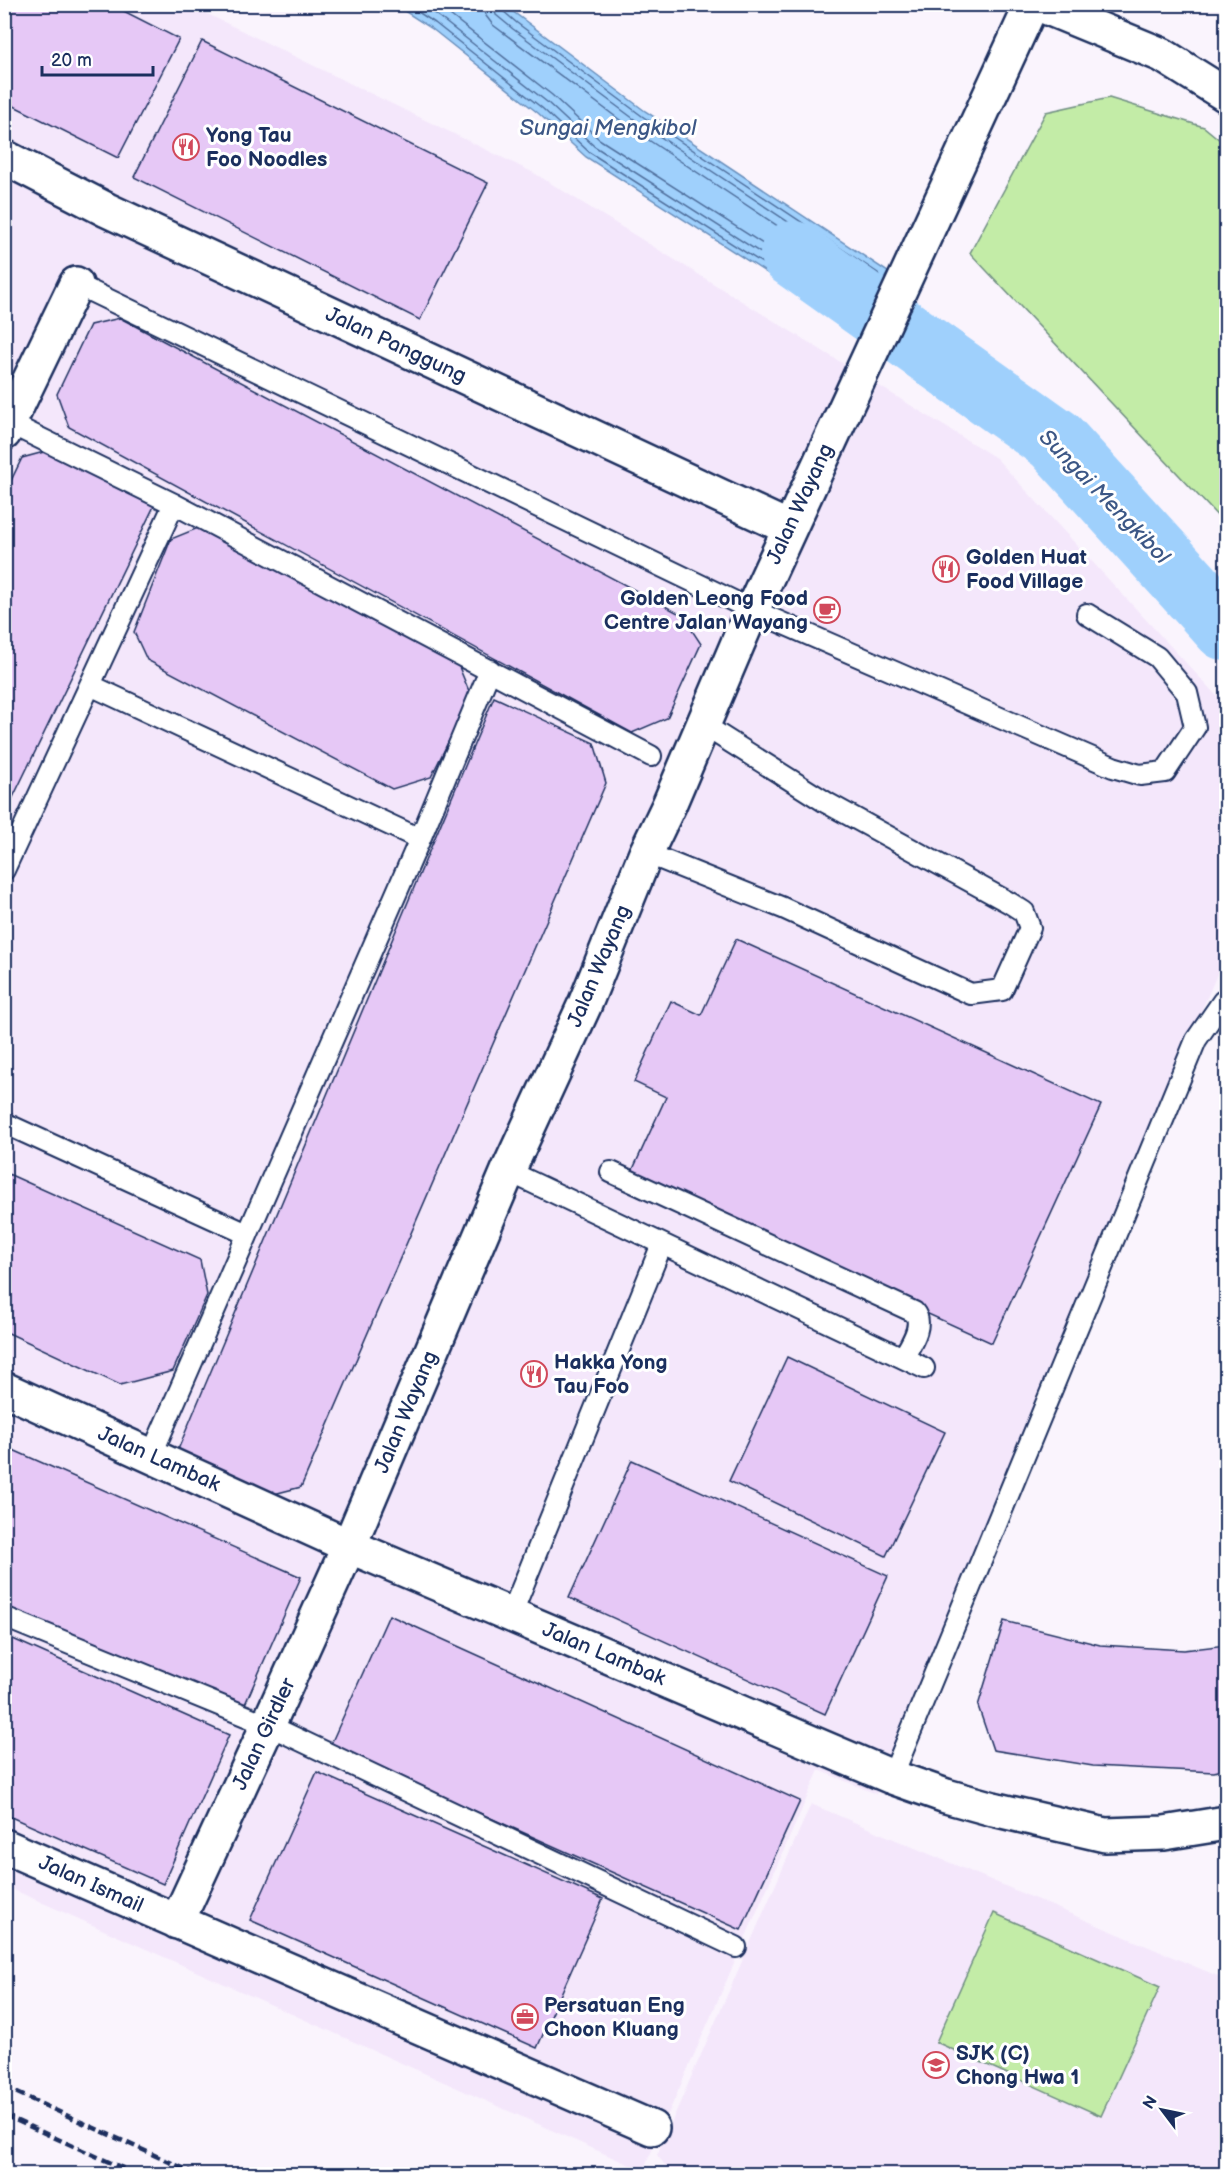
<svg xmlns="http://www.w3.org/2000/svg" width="1231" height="2179" font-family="'Balsamiq Sans',sans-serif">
<rect width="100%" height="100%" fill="#faf4fd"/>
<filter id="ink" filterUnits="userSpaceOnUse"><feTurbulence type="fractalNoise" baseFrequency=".0167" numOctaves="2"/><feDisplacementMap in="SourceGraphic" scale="12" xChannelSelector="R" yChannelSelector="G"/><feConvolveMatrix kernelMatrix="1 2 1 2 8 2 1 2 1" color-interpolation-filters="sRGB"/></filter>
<g filter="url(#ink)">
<!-- built -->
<path fill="#f4e7fb" d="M5,5H189L534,173L996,458L1226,706V953L1099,1251L876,1794L819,1770L643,2171L5,1886Z
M811,1804L1215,1975L1226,1978V2174H672L657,2155Z"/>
<!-- green -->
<path fill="#c3eca7" stroke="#6f8e82" stroke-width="1.5" d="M1109,98L1204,127L1226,145V525L970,253L1046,112Z
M994,1913L1160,1987L1101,2116L936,2042Z"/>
<!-- water -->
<path fill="#9fd0fc" stroke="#6a90bd" stroke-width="1.5" d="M395,5H504L645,111L888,272L856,330L586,157L538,113L431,28Z"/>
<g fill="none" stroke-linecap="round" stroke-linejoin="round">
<!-- shore -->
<path stroke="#506f9d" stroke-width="1.5" d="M406,4L435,23L542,108L589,152L851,320L855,319L879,276L878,273L642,116L517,23L503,11L501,4
M420,4L439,17L547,102L594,146L848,309L852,308L869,278L868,275L638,122L513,29L496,15L493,4
M436,4L552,95L599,139L844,296L848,295L857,281L856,278L632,129L493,25L486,16L484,4"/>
<!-- river -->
<path stroke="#9fd0fc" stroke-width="66" d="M793,254L1055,440L1226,628"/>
</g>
<!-- building -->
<path fill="#e6c8f6" stroke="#1b2f5e" stroke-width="1.5" d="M4,4H110L179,39L118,158L4,101Z
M202,41L488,183L420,320L134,177Z
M120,318L682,615L701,644L667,718L632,733L69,427L57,394L90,325Z
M55,449L157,500L4,816V495L22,458Z
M198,528L457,662L471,696L431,777L392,789L147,660L134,632L171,539Z
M494,697L594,743L606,783L301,1487L270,1495L177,1452Z
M736,939L1101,1105L992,1343L629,1178L666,1097L634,1082L671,1001L701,1015Z
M4,1172L200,1260L207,1295L173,1371L120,1385L4,1331Z
M787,1357L945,1432L886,1556L729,1481Z
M4,1446L301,1577L242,1711L4,1607Z
M632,1460L888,1576L825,1714L569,1598Z
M389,1615L800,1801L741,1930L330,1746Z
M1004,1621L1100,1645L1184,1650L1226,1645V1769L1214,1772L1093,1766L993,1750L978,1706Z
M4,1635L229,1735L163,1884L4,1814Z
M317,1772L603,1899L537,2048L250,1920Z"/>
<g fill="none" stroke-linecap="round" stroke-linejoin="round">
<defs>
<path id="lane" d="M76,284L752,610L1113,767L1140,775L1165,772L1195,727L1187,693L1157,657L1087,614
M9,423L174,504L651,756
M90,685L420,839
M646,853L783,908L971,994L1002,990L1030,928L1024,912L1010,903L827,803L702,724
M4,870L174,504
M4,1123L247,1234
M508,1171L924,1368
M611,1172L914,1312C925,1325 910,1345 903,1358
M151,1456L420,839L490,670
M511,1615L662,1244
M4,1617L268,1725L736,1947
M892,1777L1196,1040L1223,1001L1226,999"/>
<path id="street" d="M1038,4L1162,55L1226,95
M4,157L107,210L789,528
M4,433L76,284
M4,1846L652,2128
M177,1922L268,1725L349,1546L508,1171L585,1004L646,853L669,805L752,610L1032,4"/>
<path id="secondary" d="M4,1389L349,1546L892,1777L946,1796L993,1809L1105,1835L1164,1833L1226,1823"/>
</defs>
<!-- lane casing -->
<use href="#lane" stroke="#1b2f5e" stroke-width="24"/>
<!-- street casing -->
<use href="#street" stroke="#1b2f5e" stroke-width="38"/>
<!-- secondary casing -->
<use href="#secondary" stroke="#1b2f5e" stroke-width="38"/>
<!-- lane -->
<use href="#lane" stroke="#fff" stroke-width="20"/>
<!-- street -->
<use href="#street" stroke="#fff" stroke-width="33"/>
<!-- secondary -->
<use href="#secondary" stroke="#fff" stroke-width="33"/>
<!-- rail -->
<path stroke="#1b2f5e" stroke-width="4.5" stroke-dasharray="9 4.5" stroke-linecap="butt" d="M4,2087L196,2174
M4,2115L136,2174"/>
</g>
</g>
<!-- icons -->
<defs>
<symbol id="restaurant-ring" viewBox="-11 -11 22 22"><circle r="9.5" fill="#fff" stroke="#d1495b" stroke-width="1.5"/><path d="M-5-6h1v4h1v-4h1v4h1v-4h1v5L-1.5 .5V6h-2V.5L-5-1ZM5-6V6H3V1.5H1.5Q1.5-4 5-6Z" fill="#d1495b"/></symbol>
<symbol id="cafe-ring" viewBox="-11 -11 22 22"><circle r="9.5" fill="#fff" stroke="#d1495b" stroke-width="1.5"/><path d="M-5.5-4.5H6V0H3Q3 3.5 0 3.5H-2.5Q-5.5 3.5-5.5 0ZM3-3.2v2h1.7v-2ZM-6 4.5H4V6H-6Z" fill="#d1495b"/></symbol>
<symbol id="office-ring" viewBox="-11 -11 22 22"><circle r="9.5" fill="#fff" stroke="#d1495b" stroke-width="1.5"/><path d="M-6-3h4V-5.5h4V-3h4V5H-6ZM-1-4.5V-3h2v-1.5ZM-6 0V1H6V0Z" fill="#d1495b"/></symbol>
<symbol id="school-ring" viewBox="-11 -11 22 22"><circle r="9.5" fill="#fff" stroke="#d1495b" stroke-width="1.5"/><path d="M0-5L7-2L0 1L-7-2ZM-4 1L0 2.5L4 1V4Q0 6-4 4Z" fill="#d1495b"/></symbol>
</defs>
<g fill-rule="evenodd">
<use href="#restaurant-ring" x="171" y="132" width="30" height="30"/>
<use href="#restaurant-ring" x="931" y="554" width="30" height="30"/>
<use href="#cafe-ring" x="812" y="595" width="30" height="30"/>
<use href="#restaurant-ring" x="519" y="1359" width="30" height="30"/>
<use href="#office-ring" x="510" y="2002" width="30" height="30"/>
<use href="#school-ring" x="921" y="2050" width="30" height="30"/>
</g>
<g text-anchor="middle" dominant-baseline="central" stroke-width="6" stroke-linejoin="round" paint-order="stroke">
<!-- poi labels -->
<g font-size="21" font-weight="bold" fill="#1b2f5e" stroke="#fff" text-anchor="start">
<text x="206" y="135">Yong Tau<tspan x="206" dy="24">Foo Noodles</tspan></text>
<text x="966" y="557">Golden Huat<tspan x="966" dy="24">Food Village</tspan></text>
<text x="808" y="598" text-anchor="end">Golden Leong Food<tspan x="808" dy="24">Centre Jalan Wayang</tspan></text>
<text x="554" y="1362">Hakka Yong<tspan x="554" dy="24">Tau Foo</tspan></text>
<text x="544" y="2005">Persatuan Eng<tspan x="544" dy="24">Choon Kluang</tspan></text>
<text x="956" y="2053">SJK (C)<tspan x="956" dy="24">Chong Hwa 1</tspan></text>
</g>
<!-- street labels -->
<g font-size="21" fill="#1b2f5e" stroke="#fff">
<text transform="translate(396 345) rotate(25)">Jalan Panggung</text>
<text transform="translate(800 504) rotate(-65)">Jalan Wayang</text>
<text transform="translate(599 966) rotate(-67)">Jalan Wayang</text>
<text transform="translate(406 1412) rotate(-67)">Jalan Wayang</text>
<text transform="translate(159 1459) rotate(24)">Jalan Lambak</text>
<text transform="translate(604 1654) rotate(23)">Jalan Lambak</text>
<text transform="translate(264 1734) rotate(-65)">Jalan Girdler</text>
<text transform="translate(91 1884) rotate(24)">Jalan Ismail</text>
</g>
<!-- water labels -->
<g font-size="22" font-style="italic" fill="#3c5786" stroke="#fff">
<text x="608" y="128">Sungai Mengkibol</text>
<text transform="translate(1104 497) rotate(46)">Sungai Mengkibol</text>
</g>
</g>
<!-- margin -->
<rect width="1231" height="2179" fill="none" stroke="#fff" stroke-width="24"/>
<rect x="12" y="12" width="1207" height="2155" fill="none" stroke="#1b2f5e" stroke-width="2" filter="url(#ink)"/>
<!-- north arrow -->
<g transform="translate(1162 2110) rotate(302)" stroke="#ffffff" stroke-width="4.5" paint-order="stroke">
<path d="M0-4.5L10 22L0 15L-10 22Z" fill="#1b2f5e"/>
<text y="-9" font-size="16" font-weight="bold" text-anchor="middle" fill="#1b2f5e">N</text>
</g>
<!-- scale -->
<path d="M42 66v9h111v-9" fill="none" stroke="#1b2f5e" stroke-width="3"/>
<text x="51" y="66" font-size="18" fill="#1b2f5e" stroke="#ffffff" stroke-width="4.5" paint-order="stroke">20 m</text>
</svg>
